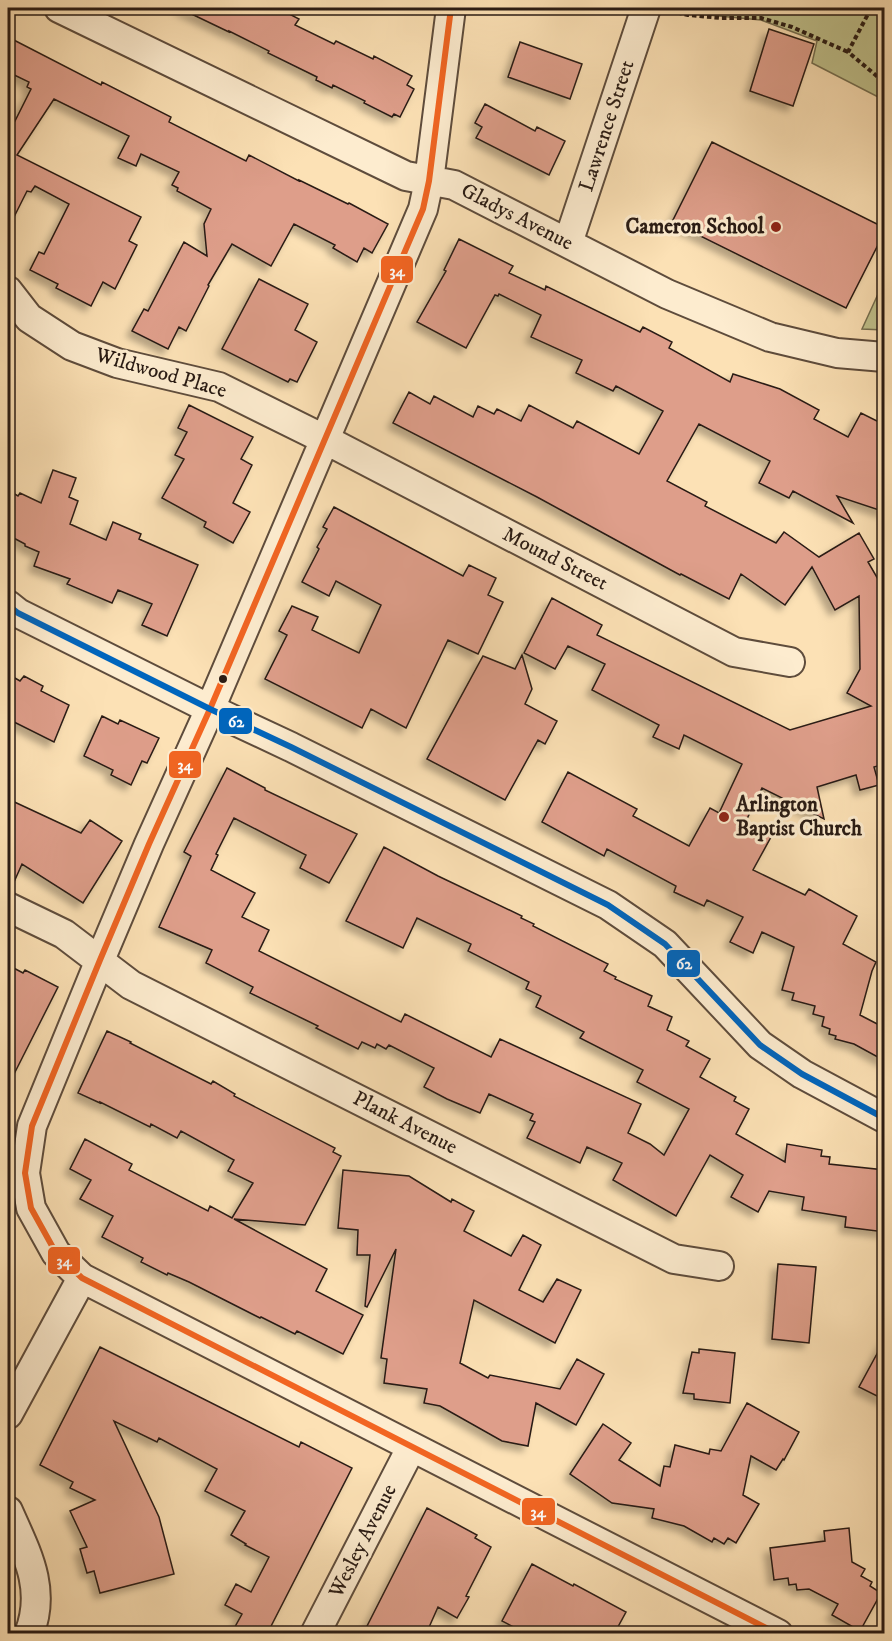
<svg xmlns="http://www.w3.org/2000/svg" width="892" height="1641" font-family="'IM FELL DW Pica',serif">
<defs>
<filter id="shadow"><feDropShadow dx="-5.5" dy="5.5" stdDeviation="3" flood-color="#0004"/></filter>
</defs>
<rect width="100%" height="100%" fill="#fce1b5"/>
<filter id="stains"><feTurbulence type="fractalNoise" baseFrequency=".00333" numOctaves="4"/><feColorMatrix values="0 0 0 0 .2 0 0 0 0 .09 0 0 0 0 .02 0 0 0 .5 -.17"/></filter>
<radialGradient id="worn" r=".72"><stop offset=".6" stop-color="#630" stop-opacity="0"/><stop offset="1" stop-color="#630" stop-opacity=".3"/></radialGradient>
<!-- green -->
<path fill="#c0c28d" stroke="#746e50" stroke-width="1.5" d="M679,8H884V100L812,63L817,41L761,20L687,13Z
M884,281V330L862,329Z"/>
<!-- building -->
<path fill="#de9e8a" stroke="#291b14" stroke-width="1.5" filter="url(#shadow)" d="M179,8H278L299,19L295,25L334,44L336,41L373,59L374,56L412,76L407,85L414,89L400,117L394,114L392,117L364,103L365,101L333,85L332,88L316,80L317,77L268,53L269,51L229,31V32Z
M769,29L814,44L793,106L750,91Z
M8,37L101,85L102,82L171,117L169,122L246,161L249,155L299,181V180L348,204L349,203L388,224L372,253L364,248L357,262L333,248L335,245L294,224L271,266L232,244L208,285L209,286L186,331L179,327L168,349L132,331L144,309L148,311L184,242L207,256L204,224L211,209L177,191L178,188L172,185L179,172L141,154L136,166L118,158L129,136L54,99L17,155L141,217L129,241L137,245L115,289L103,282L91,306L56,288L58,284L30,270L39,252L44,254L69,204L35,186L31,192L27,191L8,229V135L31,89L27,87L29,82L8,72Z
M520,42L582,64L570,99L508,77Z
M485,104L535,131L537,127L565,141L549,175L476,138L482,127L475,123Z
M712,142L885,228V231L846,308L672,222Z
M459,239L513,266L509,273L545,290L546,286L640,332L643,327L672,342L669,348L730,382L733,374L780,389L819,410L814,419L848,437L861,413L885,425V512L837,496L853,523L793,491L789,498L759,483L770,461L699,424L667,481L707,502L705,506L776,543L784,532L819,557L859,533L874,559L868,562L885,591V764L874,767L879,785L860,790L856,775L817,787L824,819L762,788L745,823L771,837L753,870L805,895L809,889L857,916L843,944L876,962L872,971L860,1015L885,1028V1061L854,1044L835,1039L836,1036L829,1034L830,1029L822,1026L824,1017L813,1014L815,1006L792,1000L794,993L782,990L794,947L762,932L753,953L730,942L743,917L707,900L704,906L674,892L676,886L607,849L604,856L542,822L568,772L637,809L633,816L689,846L710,808L719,813L742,764L684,735L679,749L653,737L659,725L592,690L605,664L568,646L555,669L524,653L552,598L602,625L597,635L790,730L871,706L847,693L860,669L859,596L835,610L812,567L785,605L741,574L729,599L681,574L680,575L537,497L393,423L409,392L430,404L434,396L473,417L478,406L494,414L497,409L521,421L529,405L573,428L577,421L639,454L663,411L616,386L613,391L576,373L582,360L531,337L541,315L499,294L498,296L495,295L466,348L417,322L446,271L444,270Z
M259,279L308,304L295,330L317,342L297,382L290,379L288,382L222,349Z
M189,405L253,437L241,459L252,465L233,503L250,512L233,543L204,527L206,522L162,498L184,459L175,455L187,432L178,428Z
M53,470L76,478L69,497L78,501L70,524L106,540L113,522L141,534L139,539L198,565L167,636L142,625L152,604L118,590L112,603L67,584L70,579L34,566L39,552L25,546V544L8,535V490L18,496L20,493L41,503Z
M334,507L463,576L469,565L496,578L488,595L503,602L478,654L448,640L406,728L371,709L362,728L265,679L287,635L279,631L292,606L318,617L312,630L359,653L381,605L336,581L329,596L302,582L319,549L317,547L327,529L323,527Z
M522,655L532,689L525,704L557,721L545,744L538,740L505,800L427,759L483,656L515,669Z
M8,674L20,681L24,676L43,686L41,691L69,705L54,742L8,719Z
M102,716L118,724L120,720L159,738L147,763L142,761L131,785L111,775L113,770L84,756Z
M227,768L265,788V790L357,834L329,883L300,868L306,855L234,818L216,854L218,855L211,870L255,893L242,917L269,930L259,951L401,1022L405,1014L491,1057L500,1039L641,1104L628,1133L650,1144L664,1155L689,1109L637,1082L643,1070L580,1038L584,1032L536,1007L541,996L526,989L529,982L468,951L471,944L417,918L403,948L346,921L384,847L438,876L522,916L521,918L534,924L533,926L608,964L604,971L616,977L615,979L652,996L648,1006L672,1017L667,1030L689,1041L686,1046L710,1059L700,1077L736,1097L734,1101L749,1109L736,1134L785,1162L787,1144L822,1150L821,1156L830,1157L829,1164L885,1170V1232L845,1227L846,1217L802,1210L804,1197L769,1191L758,1212L731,1197L743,1175L710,1155L676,1216L613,1180L622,1163L587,1147L580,1163L527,1138L535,1122L530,1120L533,1114L489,1094L480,1113L447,1099L424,1087L434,1068L389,1045L386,1049L377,1044L375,1048L362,1042L358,1049L316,1028L318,1026L250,993L253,987L206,963L212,950L159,927L191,856L184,852Z
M8,799L81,833L90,820L122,841L83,903L22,864L10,891H8Z
M8,965L23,973L25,970L58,987L8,1086Z
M107,1031L131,1042L130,1043L211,1084L213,1081L235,1094L234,1096L335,1148L333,1152L341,1156L305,1225L234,1219L327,1269L316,1291L363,1315L343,1354L297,1331L295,1334L261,1317L260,1318L189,1282L168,1273L167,1275L141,1262L143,1258L102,1237L113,1216L80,1199L91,1180L70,1169L85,1139L132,1164L129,1170L208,1211L210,1206L232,1218L253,1183L228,1171L234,1160L181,1131L177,1138L151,1124L150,1127L100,1102V1103L78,1093Z
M343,1170L409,1176L451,1202L452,1199L474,1211L464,1231L511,1256L523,1235L541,1245L519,1290L543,1302L557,1279L581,1290L555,1343L474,1300L460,1363L488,1378L490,1375L560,1389L577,1359L604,1374L576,1425L536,1403L528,1446L502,1441L440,1406L424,1403L427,1389L384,1383L387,1359L381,1358L396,1249L367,1307L365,1306L370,1255H357L358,1230L338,1228Z
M778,1264L816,1267L809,1343L772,1339Z
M885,1339V1400L859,1387Z
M100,1347L299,1447L301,1442L352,1468L267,1634H231L242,1614L225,1605L236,1584L251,1592L269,1557L245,1545L246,1544L231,1535L245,1511L205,1491L217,1469L159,1438L157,1442L114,1421L159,1517L174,1574L100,1593L94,1571L87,1573L80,1549L87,1547L70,1511L95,1500L70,1488L73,1482L40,1465Z
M699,1349L735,1353L730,1403L694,1399V1394L683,1393L692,1352L699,1353Z
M747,1403L799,1432L784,1460L783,1459L776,1470L751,1456L743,1495L759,1504L736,1543L728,1538L724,1544L714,1538L712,1542L684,1526L652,1518L654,1509L612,1503L570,1474L603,1424L631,1443L619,1460L660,1486L664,1466L670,1467L675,1445L709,1454L710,1449L721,1451Z
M427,1508L477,1535L475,1538L491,1547L466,1596L469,1597L457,1618L438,1607L426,1634H363Z
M849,1528L852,1562L865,1569L861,1576L872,1582L870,1586L881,1593L860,1631L832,1615L838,1604L809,1589L797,1590L796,1584L789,1585L788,1578L774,1580L770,1548L825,1541L824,1531Z
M532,1564L573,1586L574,1584L626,1612L614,1634H527L502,1621Z"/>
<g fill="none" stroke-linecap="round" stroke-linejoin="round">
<defs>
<path id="minor" d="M59,8L406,176L454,185L667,294L770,337L837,353L884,357
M451,8L429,181L423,209L210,709L149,844L100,960L32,1126L25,1173L31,1208L56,1253L82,1278L778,1634
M568,243L646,8
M8,291L29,318L72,346L117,363L219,387L326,440L734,652L790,662
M8,605L18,613L210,709L291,747L608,905L665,944L760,1045L802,1074L884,1118
M8,907L64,934L131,985L674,1259L719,1266
M8,1414L82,1278
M8,1511C26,1552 47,1588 29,1634
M315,1634L411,1448"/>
</defs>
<!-- minor casing -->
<use href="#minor" stroke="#5e4c3c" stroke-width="32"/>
<!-- path -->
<path stroke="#291b14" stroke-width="4" stroke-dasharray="4.5 3" stroke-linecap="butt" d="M868,8V14L848,52L884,82
M670,11L688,15L721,18H761L792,27L848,52"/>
<!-- minor -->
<use href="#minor" stroke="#fdeccf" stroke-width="28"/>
<defs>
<path id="bus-1" d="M451,8L429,181L423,209L210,709L149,844L100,960L32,1126L25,1173L31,1208L56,1253L82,1278L778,1634"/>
<path id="bus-2" d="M8,605L18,613L210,709L291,747L608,905L665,944L760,1045L802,1074L884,1118"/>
</defs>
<!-- bus-1 casing -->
<use href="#bus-1" stroke="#fdeccf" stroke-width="10"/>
<!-- bus-2 casing -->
<use href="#bus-2" stroke="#fdeccf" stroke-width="10"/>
<!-- bus-1 -->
<use href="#bus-1" stroke="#f26522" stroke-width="6"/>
<!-- bus-2 -->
<use href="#bus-2" stroke="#0065bd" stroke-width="6"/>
</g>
<!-- markers -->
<g fill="#8f2418" stroke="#fdeccf" stroke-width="2">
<circle cx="776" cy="227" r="6"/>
<circle cx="724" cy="817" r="6"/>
</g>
<circle fill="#291b14" stroke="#fdeccf" stroke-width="2" cx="223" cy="679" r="5"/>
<g text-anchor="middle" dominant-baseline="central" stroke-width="6" stroke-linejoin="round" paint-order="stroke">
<!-- street labels -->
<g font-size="21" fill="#291b14" stroke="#fdeccf">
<text transform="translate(607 126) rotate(-72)">Lawrence Street</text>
<text transform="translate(517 217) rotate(27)">Gladys Avenue</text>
<text transform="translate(161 373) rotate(16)">Wildwood Place</text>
<text transform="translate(555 559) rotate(27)">Mound Street</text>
<text transform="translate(405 1123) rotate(27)">Plank Avenue</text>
<text transform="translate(363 1541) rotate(-63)">Wesley Avenue</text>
</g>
<!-- poi labels -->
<g font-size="21" font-weight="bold" fill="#291b14" stroke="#fdeccf" text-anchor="end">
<text x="764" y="227">Cameron School</text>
<text x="736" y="805" text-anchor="start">Arlington<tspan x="736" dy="24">Baptist Church</tspan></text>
</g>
</g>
<g stroke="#fdeccf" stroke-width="2">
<rect x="380" y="255" width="34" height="29" rx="6" fill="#f26522"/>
<rect x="218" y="707" width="35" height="28" rx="6" fill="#0065bd"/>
<rect x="168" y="750" width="34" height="29" rx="6" fill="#f26522"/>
<rect x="666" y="949" width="35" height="29" rx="6" fill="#0065bd"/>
<rect x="47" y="1246" width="34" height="29" rx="6" fill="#f26522"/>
<rect x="521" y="1497" width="35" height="29" rx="6" fill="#f26522"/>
</g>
<g font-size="16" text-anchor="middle" font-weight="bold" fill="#fff">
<text x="397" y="276">34</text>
<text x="236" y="727">62</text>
<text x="185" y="770">34</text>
<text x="684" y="969">62</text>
<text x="64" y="1266">34</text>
<text x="538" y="1517">34</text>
</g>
<!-- margin -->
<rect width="892" height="1641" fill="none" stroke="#fce1b5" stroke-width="30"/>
<rect x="9" y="9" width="874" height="1623" fill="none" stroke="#291b14" stroke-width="3"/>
<rect x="15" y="15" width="862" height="1611" fill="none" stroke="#291b14" stroke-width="1.5"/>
<rect width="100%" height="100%" filter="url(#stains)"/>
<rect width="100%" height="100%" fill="url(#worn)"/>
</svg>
